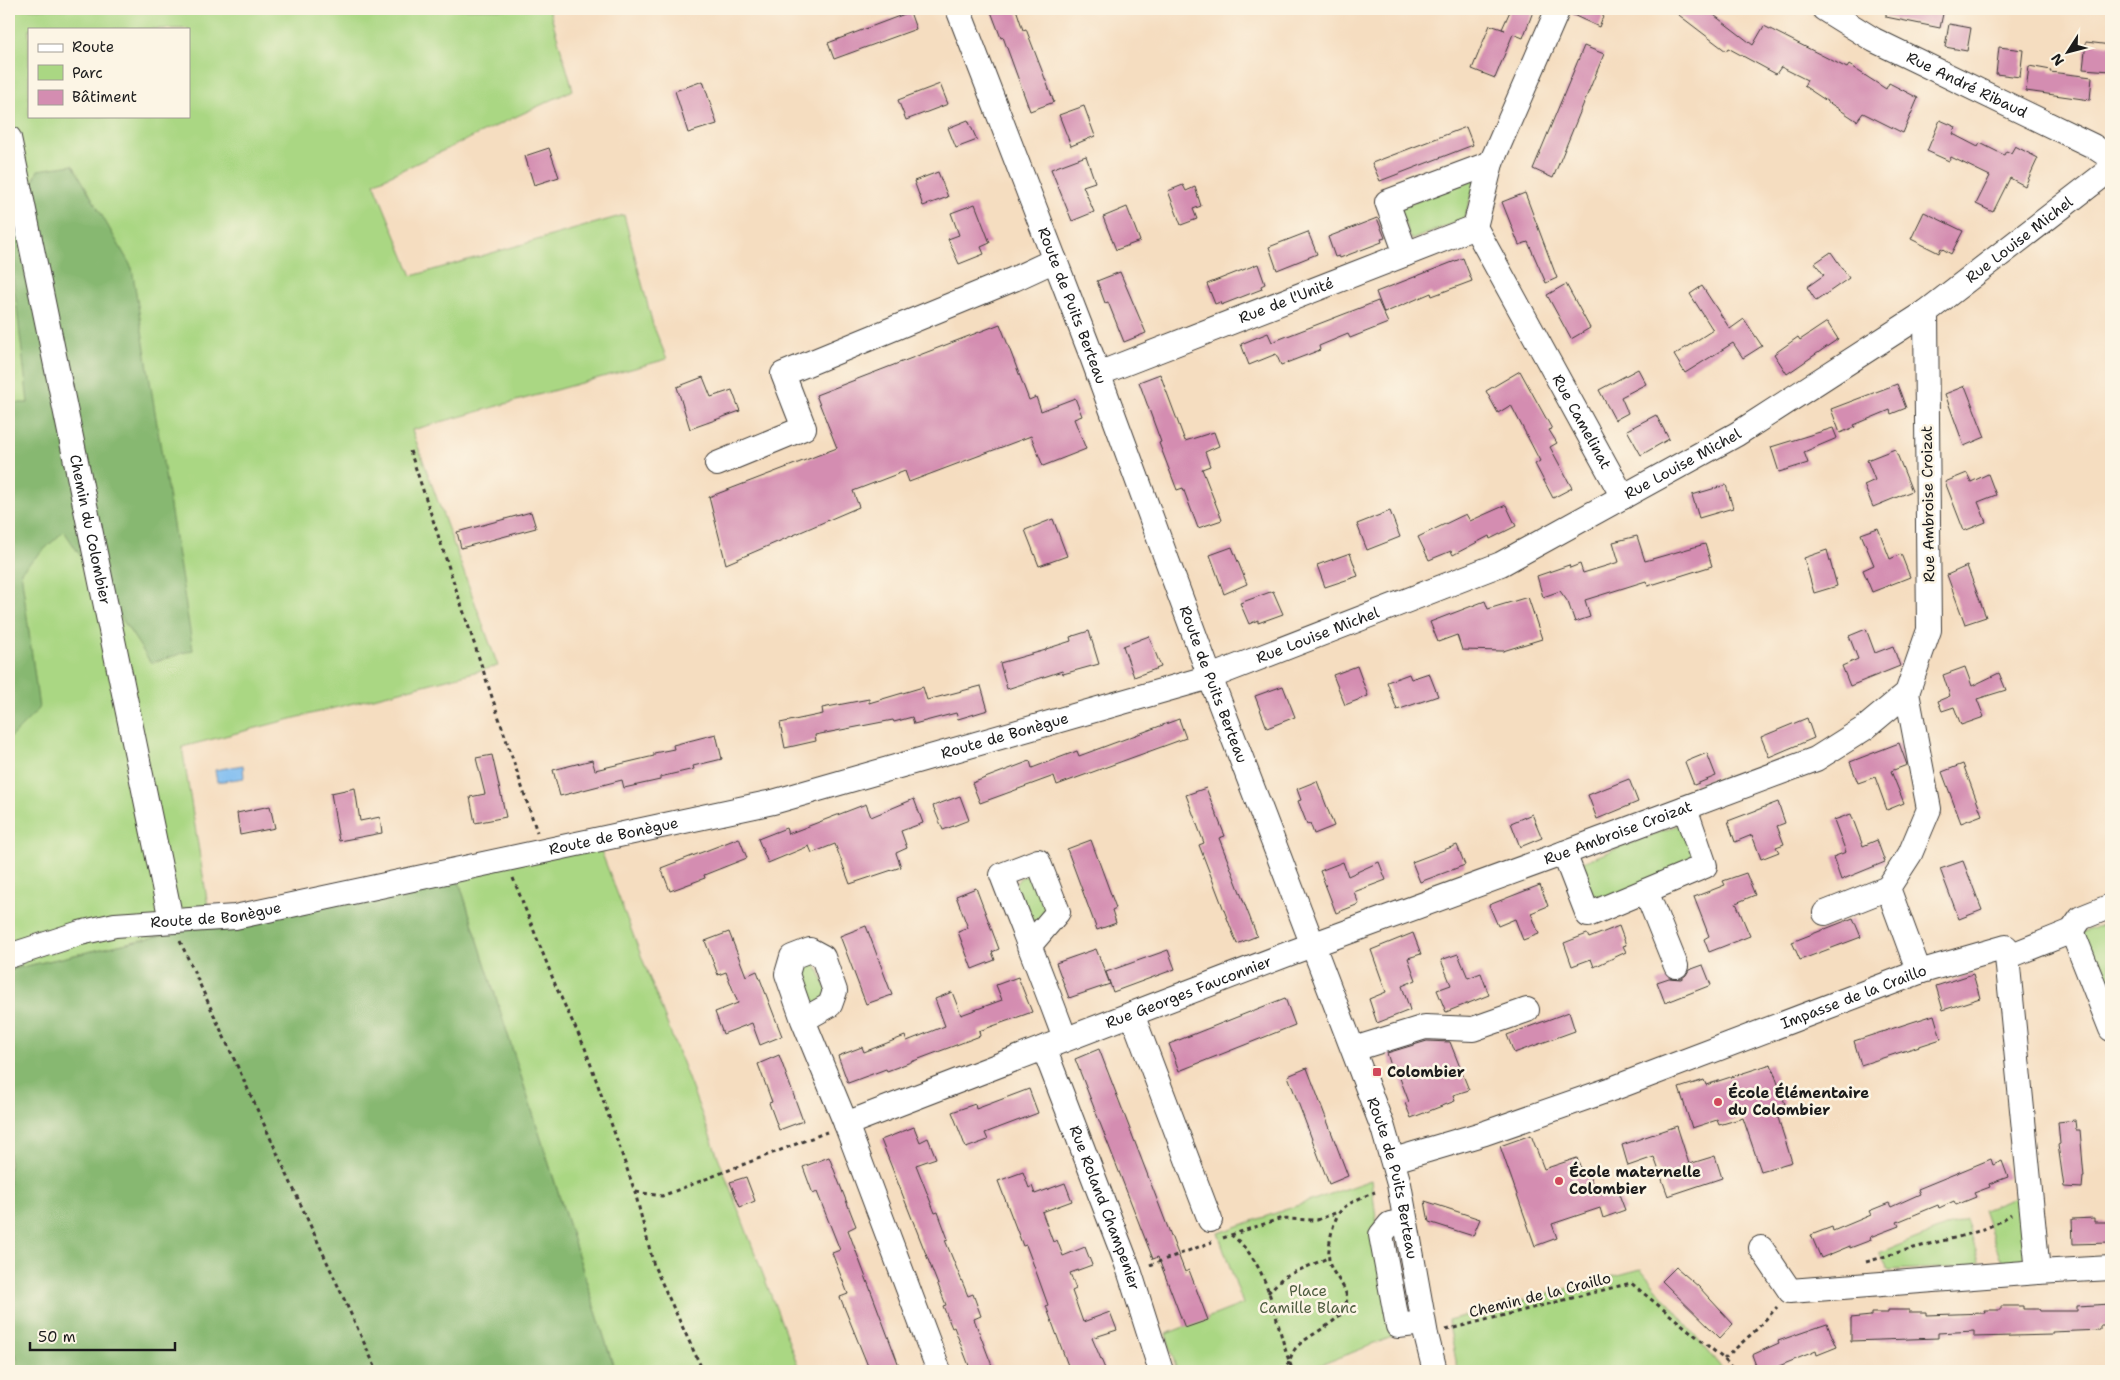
<svg xmlns="http://www.w3.org/2000/svg" width="2120" height="1380" font-family="'Shantell Sans',sans-serif">
<rect width="100%" height="100%" fill="#fcf5e5"/>
<filter id="ink" filterUnits="userSpaceOnUse"><feTurbulence type="fractalNoise" baseFrequency=".02" numOctaves="2"/><feDisplacementMap in="SourceGraphic" scale="10" xChannelSelector="R" yChannelSelector="G"/><feConvolveMatrix kernelMatrix="1 2 1 2 8 2 1 2 1" color-interpolation-filters="sRGB"/></filter>
<filter id="wash" filterUnits="userSpaceOnUse"><feTurbulence type="fractalNoise" baseFrequency=".0096" numOctaves="4" result="noise"/><feDisplacementMap in="SourceGraphic" scale="20" xChannelSelector="R" yChannelSelector="G"/><feGaussianBlur stdDeviation="1.12" result="paint"/><feColorMatrix in="noise" values="0 0 0 0 0 0 0 0 0 0 0 0 0 0 0 0 0 1.4 0 .05"/><feComposite in="paint" operator="in"/></filter>
<g filter="url(#wash)">
<rect width="100%" height="100%" fill="#f5ddc0"/>
<!-- green -->
<path fill="#aad783" stroke="#637a50" fill-rule="evenodd" d="M9,9H549L573,90L374,183L412,276L624,215L653,325L667,359L412,430L498,666L182,747L211,924L9,970ZM29,29H189V116H29Z
M1477,178L1464,219L1411,240L1399,208Z
M1681,824L1697,863L1592,908L1575,865Z
M598,843L800,1371H622L613,1365L456,872Z
M1028,875L1034,877L1047,909L1036,922L1027,919L1014,886L1020,878Z
M2111,921V1009L2081,933Z
M814,960L828,992L817,1004L807,1001L796,974L798,966Z
M1371,1180L1392,1337L1305,1371H1177L1166,1334L1243,1304L1218,1233Z
M2025,1194L2031,1249L2020,1261L2006,1263L2000,1258L1983,1210Z
M1966,1219L1979,1261L1971,1267L1888,1270L1879,1253Z
M1641,1269L1724,1371H1458L1448,1320Z
M9,1326L20,1371H9Z"/>
<!-- forest -->
<path fill="#87b871" stroke="#526a46" d="M73,165L132,268L193,650L151,663L64,531L21,571L39,709L9,739V403H28L9,240L38,170Z
M456,872L613,1365L622,1371H20L9,1326V970L211,924Z"/>
<!-- water -->
<path fill="#7dbcf1" stroke="#4c6c86" d="M243,765L244,778L217,782L215,770Z"/>
<g id="blocks">
<!-- building -->
<path fill="#d48db1" d="M990,9H1016L1023,30L1026,29L1054,102L1030,111L1003,37L1001,38Z
M1511,9H1534L1523,38L1513,34L1495,78L1472,69L1490,25L1505,30L1502,29Z
M1572,9H1606L1599,27L1571,14Z
M1671,9H1706L1753,45L1764,26L1847,68L1849,65L1886,89L1889,83L1918,98L1903,133L1863,113L1857,121L1804,86L1807,80L1781,67L1776,74L1728,48L1726,51Z
M1886,9H1944L1940,28L1886,17Z
M910,12L916,29L834,59L828,43Z
M1949,24L1971,28L1967,51L1945,47Z
M2086,42L2111,45V71L2083,69Z
M1584,46L1604,54L1553,178L1533,169Z
M1999,47L2023,50L2020,77L1996,74Z
M2029,66L2051,70L2050,72L2092,77L2090,100L2026,91Z
M703,81L717,124L688,133L675,91Z
M940,84L948,104L906,120L898,100Z
M1084,106L1095,136L1071,146L1059,115Z
M968,120L977,140L956,148L948,128Z
M1940,120L1956,127L1953,134L1978,147L1980,143L2004,155L2006,151L2011,153L2015,146L2038,158L2025,186L2010,178L1993,212L1976,204L1990,176L1951,157L1949,161L1927,151Z
M1466,127L1473,145L1380,181L1372,163Z
M549,148L559,177L534,185L525,156Z
M1086,156L1095,182L1083,186L1094,212L1072,221L1051,169Z
M938,172L948,197L923,206L914,181Z
M1183,185L1186,191L1195,187L1201,206L1193,209L1197,219L1181,225L1168,191Z
M1525,193L1557,278L1546,283L1528,242L1519,245L1502,202Z
M975,204L990,243L981,247L984,254L959,264L948,239L959,235L951,213Z
M1127,207L1140,241L1116,250L1103,217Z
M1924,212L1963,231L1951,254L1941,248L1939,253L1911,239Z
M1377,218L1385,238L1381,239L1382,242L1340,258L1339,256L1335,257L1328,237Z
M1308,232L1317,254L1277,270L1269,247Z
M1831,252L1849,278L1816,301L1807,287L1824,275L1815,263Z
M1463,258L1472,281L1432,296L1431,293L1384,313L1376,292Z
M1258,264L1265,284L1261,286L1262,289L1221,305L1220,302L1215,304L1207,284Z
M1120,272L1146,333L1124,342L1108,302L1105,303L1097,281Z
M1566,284L1590,328L1571,339L1547,295Z
M1702,286L1730,329L1744,319L1762,346L1743,358L1733,343L1685,373L1674,355L1713,330L1690,294Z
M1378,301L1388,323L1350,338L1348,334L1319,346L1320,350L1281,365L1276,354L1249,365L1241,344L1268,333L1272,342Z
M1827,322L1838,339L1787,374L1774,354L1798,337L1800,340Z
M1000,324L1029,400L1036,397L1041,411L1075,398L1082,416L1074,419L1086,449L1043,466L1031,436L909,482L905,471L853,491L859,507L726,564L709,497L837,448L816,395Z
M1638,369L1646,384L1621,397L1628,413L1615,420L1599,390Z
M1520,371L1552,429L1549,430L1557,443L1550,447L1572,488L1553,498L1535,464L1540,461L1511,405L1498,413L1486,391Z
M1160,374L1185,441L1214,432L1219,446L1205,452L1210,466L1202,469L1222,520L1198,528L1183,488L1177,490L1159,443L1161,442L1139,382Z
M703,377L711,397L732,390L740,411L690,429L677,387Z
M1897,384L1906,408L1891,414L1890,410L1854,425L1855,427L1840,433L1831,409Z
M1965,386L1985,437L1964,446L1945,394Z
M1656,415L1669,439L1641,455L1627,430Z
M1833,428L1837,438L1804,452L1808,463L1779,472L1771,447Z
M1895,449L1912,491L1873,507L1864,485L1875,480L1867,460Z
M1967,473L1971,482L1988,474L1996,495L1978,502L1986,522L1964,531L1945,482Z
M1726,485L1733,508L1699,518L1692,495Z
M1506,505L1516,526L1490,539L1489,536L1453,555L1451,551L1429,560L1418,537L1466,514L1470,521Z
M1390,511L1400,537L1367,550L1357,524Z
M531,512L536,528L461,548L457,532Z
M1053,519L1067,556L1039,566L1025,530Z
M1878,528L1890,559L1901,554L1910,577L1872,592L1863,570L1874,565L1861,534Z
M1637,536L1645,561L1705,544L1712,566L1648,586L1646,581L1585,600L1590,617L1575,622L1568,602L1560,591L1543,597L1537,576L1569,565L1570,568L1580,564L1583,573L1619,562L1613,542Z
M1232,547L1247,584L1224,594L1210,555Z
M1827,550L1837,586L1814,593L1804,558Z
M1350,553L1358,576L1325,587L1317,565Z
M1967,566L1986,617L1965,624L1947,575Z
M1273,591L1283,614L1258,623V620L1249,624L1240,603Z
M1528,597L1542,639L1503,651L1462,650L1457,635L1438,642L1430,622L1485,601L1488,609Z
M1866,629L1875,653L1893,646L1900,666L1850,686L1842,666L1858,659L1849,636Z
M1089,631L1099,664L1063,674L1062,671L1007,689L1000,663L1046,650V649L1071,641L1070,637Z
M1149,636L1161,667L1134,677L1123,646Z
M1357,666L1368,696L1345,705L1333,675Z
M1965,667L1972,686L1999,673L2006,690L1977,699L1984,717L1961,725L1954,707L1942,711L1938,701L1950,696L1943,675Z
M1429,673L1438,696L1397,710L1387,682L1409,674L1411,679Z
M981,686L988,710L958,719L956,713L914,724L912,717L894,722L893,720L815,735L816,741L785,748L780,723L823,714L822,708L869,699V703L923,687L927,700Z
M1283,686L1295,717L1267,728L1255,696Z
M1807,718L1814,738L1769,757L1761,737Z
M1179,719L1186,738L1057,785L1054,776L980,803L972,783L1030,761L1032,768L1077,751L1079,756Z
M716,734L722,759L693,766L694,769L660,777V780L624,788L622,780L560,796L553,770L592,760L595,770L654,756V753L674,749L673,745Z
M1899,743L1907,765L1891,771L1904,803L1887,810L1875,777L1858,783L1850,762Z
M1707,753L1716,776L1694,785L1685,762Z
M492,755L506,817L475,823L470,797L485,794L476,758Z
M1963,764L1982,815L1961,823L1942,772Z
M1629,779L1638,802L1597,819L1588,795Z
M1317,781L1334,826L1314,834L1310,823L1307,824L1298,801L1301,800L1297,789Z
M355,788L360,821L380,817L382,833L339,841L331,793Z
M1206,788L1225,836L1219,838L1257,936L1237,944L1199,845L1204,843L1186,795Z
M960,796L969,820L943,830L933,806Z
M914,799L923,823L901,831L907,848L896,853L901,867L850,884L835,844L812,853L809,846L768,863L758,839L786,828L788,834L866,804L871,817Z
M1778,802L1785,823L1777,826L1784,844L1776,847L1779,852L1761,859L1752,835L1735,842L1728,821Z
M270,806L275,828L240,835L237,813Z
M1532,814L1542,838L1520,847L1511,823Z
M1851,814L1863,846L1877,840L1885,862L1841,880L1833,857L1846,852L1834,820Z
M739,838L747,858L704,875L705,878L670,891L661,868Z
M1091,840L1116,908L1112,910L1116,923L1097,930L1067,849Z
M1457,845L1465,865L1420,882L1412,862Z
M1963,861L1982,910L1959,919L1940,869Z
M1343,862L1348,876L1379,862L1386,880L1354,892L1359,904L1336,913L1320,871Z
M1746,873L1755,895L1736,903L1750,936L1709,952L1704,939L1709,936L1694,897L1725,885L1723,881Z
M1540,885L1548,906L1531,913L1539,934L1523,940L1515,919L1498,926L1489,905Z
M976,888L999,949L992,952L995,960L972,969L958,932L968,928L956,896Z
M1853,918L1861,937L1800,960L1792,942Z
M866,926L892,995L866,1004L840,936Z
M1619,926L1626,945L1623,946L1626,952L1594,967L1591,959L1572,966L1564,943L1587,934L1589,938Z
M729,932L746,976L757,971L782,1036L760,1045L752,1023L723,1034L715,1012L738,1003L726,972L718,975L705,941Z
M1413,933L1421,954L1408,958L1416,980L1402,986L1410,1010L1377,1023L1369,999L1386,992L1371,950Z
M1096,949L1110,984L1069,998L1056,963Z
M1168,950L1175,969L1113,992L1106,972Z
M1458,954L1468,978L1481,973L1489,995L1446,1012L1437,990L1451,985L1441,960Z
M1703,965L1711,985L1665,1003L1657,982L1669,978L1681,979L1686,975L1689,970Z
M1973,974L1980,998L1943,1010L1936,986Z
M1018,977L1032,1012L979,1031L980,1036L887,1071L886,1069L848,1083L838,1056L862,1047L864,1052L905,1036L907,1041L945,1026L935,999L952,992L961,1015L1002,1000L996,985Z
M1285,998L1295,1025L1179,1071L1169,1044Z
M1569,1012L1575,1031L1514,1053L1507,1035Z
M1934,1015L1941,1039L1861,1065L1854,1041Z
M1427,1041L1450,1042L1469,1090L1453,1095L1455,1101L1411,1118L1405,1103L1409,1102L1395,1065L1391,1066L1387,1053Z
M1099,1049L1185,1272L1189,1270L1208,1320L1185,1328L1158,1257L1153,1259L1075,1059Z
M779,1055L803,1121L779,1130L769,1103L772,1102L758,1064Z
M1771,1064L1785,1104L1775,1108L1792,1162L1761,1171L1743,1118L1719,1125L1717,1120L1692,1128L1679,1088L1704,1080L1706,1085Z
M1307,1068L1348,1176L1329,1184L1288,1076Z
M1029,1089L1038,1113L985,1133L988,1140L966,1148L952,1112L975,1104L976,1109Z
M2075,1120L2076,1130H2080L2084,1177H2083L2082,1188L2064,1187L2058,1145L2060,1144L2058,1122Z
M1677,1126L1689,1164L1715,1156L1722,1178L1668,1196L1654,1157L1628,1166L1622,1145Z
M914,1127L920,1142L928,1138L936,1158L916,1165L935,1213L938,1212L948,1239L945,1240L968,1296L973,1294L981,1316L974,1319L994,1371H971L954,1327L952,1328L943,1306L946,1305L881,1140Z
M1531,1135L1544,1169L1577,1158L1584,1177L1589,1175L1596,1195L1617,1189L1625,1210L1603,1218L1600,1208L1552,1224L1557,1238L1535,1246L1500,1146Z
M829,1157L856,1226L848,1230L901,1371H870L840,1297L848,1294L832,1253L840,1250L817,1192L813,1194L803,1167Z
M1991,1159L1993,1165L2002,1161L2008,1177L1989,1184L1990,1187L1974,1193L1976,1197L1956,1205L1954,1201L1939,1208L1938,1205L1897,1222L1899,1226L1870,1237L1871,1240L1850,1248V1246L1821,1258L1811,1235L1832,1227L1833,1231L1871,1215L1869,1211L1889,1203L1891,1207L1920,1194L1918,1189Z
M1023,1172L1029,1188L1032,1186L1035,1194L1065,1183L1072,1201L1042,1212L1053,1242L1057,1240L1063,1256L1085,1247L1092,1265L1070,1273L1076,1289L1072,1291L1083,1322L1110,1312L1117,1330L1092,1338L1106,1371H1070L1046,1306L1048,1305L1034,1266L1026,1245L1023,1246L998,1181Z
M746,1177L755,1201L740,1207L730,1182Z
M1425,1201L1480,1219L1473,1236L1429,1222Z
M2094,1218V1222H2111V1243L2073,1244L2072,1219Z
M1676,1267L1699,1287L1733,1324L1720,1338L1662,1281Z
M2111,1304V1326H2100V1330L2052,1332V1335L1974,1337V1331L1938,1333V1338L1851,1341V1318L1871,1316V1313H1888V1310H1909V1312H1926V1315L1955,1314L1985,1313L1984,1310H2001V1306H2023V1309H2039L2040,1311H2077V1306Z
M1827,1324L1837,1347L1817,1355L1816,1351L1779,1366L1781,1371H1758L1752,1355L1779,1343L1778,1341Z"/>
</g>
</g>
<g filter="url(#ink)">
<use href="#blocks" fill-opacity="0" stroke="#3d3935" stroke-width="1"/>
<g fill="none" stroke-linecap="round" stroke-linejoin="round">
<defs>
<g id="minor">
<path id="s1" d="M958,9L1091,354L1210,677L1383,1128L1399,1184L1426,1335L1435,1371"/>
<path id="s2" d="M1824,9L1874,40L2093,146L2111,158"/>
<path id="s3" d="M9,138L171,920"/>
<path id="s4" d="M1475,227L1623,497"/>
<path d="M1406,254L1387,202L1491,163"/>
<path id="s5" d="M1098,374L1475,227L1491,163L1558,9"/>
<path d="M717,464L804,428L783,374L1014,279L1055,260"/>
<path d="M1907,693L1929,809L1910,854L1888,888L1919,972"/>
<path d="M1564,853L1588,915L1705,866L1685,808"/>
<path d="M1646,891L1676,966"/>
<path d="M1825,913L1888,888"/>
<path d="M2072,931L2081,918L2111,906"/>
<path d="M1029,946L1058,912L1038,861L1002,875C1023,930 1045,984 1065,1039"/>
<path id="s6" d="M9,956L80,933L115,925L235,917L773,802L1210,677L1501,564L1737,434L1926,312L2111,169"/>
<path d="M2007,957L2072,931L2111,1029"/>
<path d="M1132,1014L1210,1220"/>
<path d="M803,1020L830,1005L835,991L823,957L810,950L792,957L787,974L803,1020L846,1124"/>
<path id="s7" d="M1044,1048L1128,1267L1161,1371"/>
<path d="M1354,1049L1425,1027L1473,1029L1527,1010"/>
<path id="s8" d="M1394,1160L1485,1133L1617,1087L1919,972L2006,947L2038,1272L1790,1291L1761,1248"/>
<path d="M1405,1221L1390,1224L1381,1235L1398,1326L1423,1323"/>
<path d="M2038,1272L2111,1268"/>
<path id="s9" d="M939,1371L846,1124L1293,952L1564,853L1816,759L1865,728L1907,693L1929,630L1926,312"/>
</g>
</defs>
<!-- minor casing -->
<use href="#minor" stroke="#3d3935" stroke-width="26"/>
<!-- path -->
<path stroke="#3d3935" stroke-width="3" stroke-dasharray="4 4" stroke-linecap="butt" d="M410,451L537,832
M513,878L557,989L585,1048L635,1192L654,1266L703,1371
M180,941L377,1371
M636,1192L662,1196L827,1132
M1231,1235L1279,1219L1317,1220L1338,1212
M1223,1238L1231,1235C1273,1266 1274,1326 1293,1371
M1866,1262C1884,1257 1901,1251 1918,1247C1950,1238 1985,1234 2011,1214
M1150,1265L1212,1242
M1268,1293L1283,1277L1330,1257
M1446,1330L1631,1283L1724,1359L1735,1371
M1724,1359L1757,1329L1777,1307
M1281,1371C1293,1361 1288,1359 1295,1349C1307,1334 1342,1323 1346,1304C1350,1289 1335,1278 1330,1265C1326,1254 1332,1223 1339,1213C1344,1204 1365,1196 1375,1192"/>
<!-- minor -->
<use href="#minor" stroke="#fff" stroke-width="24"/>
</g>
</g>
<!-- markers -->
<g fill="#d1495b" stroke="#fcf5e5" stroke-width="2">
<rect x="1372" y="1067" width="10" height="10" rx="2.5"/>
<circle cx="1718" cy="1102" r="5"/>
<circle cx="1559" cy="1181" r="5"/>
</g>
<g text-anchor="middle" dominant-baseline="central" stroke-width="5" stroke-linejoin="round" paint-order="stroke">
<!-- street labels -->
<g font-size="15" fill="#1c1c1c" stroke="#fcf5e5">
<text stroke="none"><textPath href="#s2" startOffset="162">Rue André Ribaud</textPath></text>
<text stroke="none"><textPath href="#s6" startOffset="2160">Rue Louise Michel</textPath></text>
<text stroke="none"><textPath href="#s5" startOffset="202">Rue de l'Unité</textPath></text>
<text stroke="none"><textPath href="#s1" startOffset="318">Route de Puits Berteau</textPath></text>
<text stroke="none"><textPath href="#s4" startOffset="222">Rue Camelinat</textPath></text>
<text stroke="none"><textPath href="#s6" startOffset="1755">Rue Louise Michel</textPath></text>
<text transform="translate(1928 504) rotate(-91)">Rue Ambroise Croizat</text>
<text stroke="none"><textPath href="#s3" startOffset="400">Chemin du Colombier</textPath></text>
<text stroke="none"><textPath href="#s6" startOffset="1351">Rue Louise Michel</textPath></text>
<text stroke="none"><textPath href="#s1" startOffset="722">Route de Puits Berteau</textPath></text>
<text stroke="none"><textPath href="#s6" startOffset="1022">Route de Bonègue</textPath></text>
<text stroke="none"><textPath href="#s9" startOffset="1089">Rue Ambroise Croizat</textPath></text>
<text stroke="none"><textPath href="#s6" startOffset="618">Route de Bonègue</textPath></text>
<text stroke="none"><textPath href="#s6" startOffset="212">Route de Bonègue</textPath></text>
<text stroke="none"><textPath href="#s9" startOffset="631">Rue Georges Fauconnier</textPath></text>
<text stroke="none"><textPath href="#s8" startOffset="488">Impasse de la Craillo</textPath></text>
<text stroke="none"><textPath href="#s1" startOffset="1248">Route de Puits Berteau</textPath></text>
<text stroke="none"><textPath href="#s7" startOffset="171">Rue Roland Champenier</textPath></text>
<text transform="translate(1540 1295) rotate(-14)">Chemin de la Craillo</text>
</g>
<!-- poi labels -->
<g font-size="15" font-weight="bold" fill="#1c1c1c" stroke="#fcf5e5" text-anchor="start">
<text x="1387" y="1072">Colombier</text>
<text x="1728" y="1093">École Élémentaire<tspan x="1728" dy="17">du Colombier</tspan></text>
<text x="1569" y="1172">École maternelle<tspan x="1569" dy="17">Colombier</tspan></text>
</g>
<!-- park labels -->
<g font-size="15" fill="#4e5d40" stroke="#fcf5e5">
<text x="1308" y="1291">Place<tspan x="1308" dy="17">Camille Blanc</tspan></text>
</g>
</g>
<!-- margin -->
<rect width="2120" height="1380" fill="none" stroke="#fcf5e5" stroke-width="30"/>
<!-- legend -->
<rect x="28" y="28" width="162" height="90" fill="#fcf5e5" stroke="#a29e95"/>
<rect x="38" y="44" width="25" height="8" fill="#ffffff" stroke="#a29e95"/>
<text x="72" y="52" font-size="15" fill="#1c1c1c">Route</text>
<rect x="38" y="65" width="25" height="15" fill="#aad783" stroke="#a29e95"/>
<text x="72" y="78" font-size="15" fill="#1c1c1c">Parc</text>
<rect x="38" y="90" width="25" height="15" fill="#d48db1" stroke="#a29e95"/>
<text x="72" y="102" font-size="15" fill="#1c1c1c">Bâtiment</text>
<!-- north arrow -->
<g transform="translate(2068 52) rotate(234)" stroke="#fcf5e5" stroke-width="4" paint-order="stroke">
<path d="M0-4L9 19L0 12L-9 19Z" fill="#1c1c1c"/>
<text y="-8" font-size="14" font-weight="bold" text-anchor="middle" fill="#1c1c1c">N</text>
</g>
<!-- scale -->
<path d="M30 1342v8h145v-8" fill="none" stroke="#1c1c1c" stroke-width="2.5"/>
<text x="38" y="1342" font-size="15" fill="#1c1c1c" stroke="#fcf5e5" stroke-width="4" paint-order="stroke">50 m</text>
</svg>
